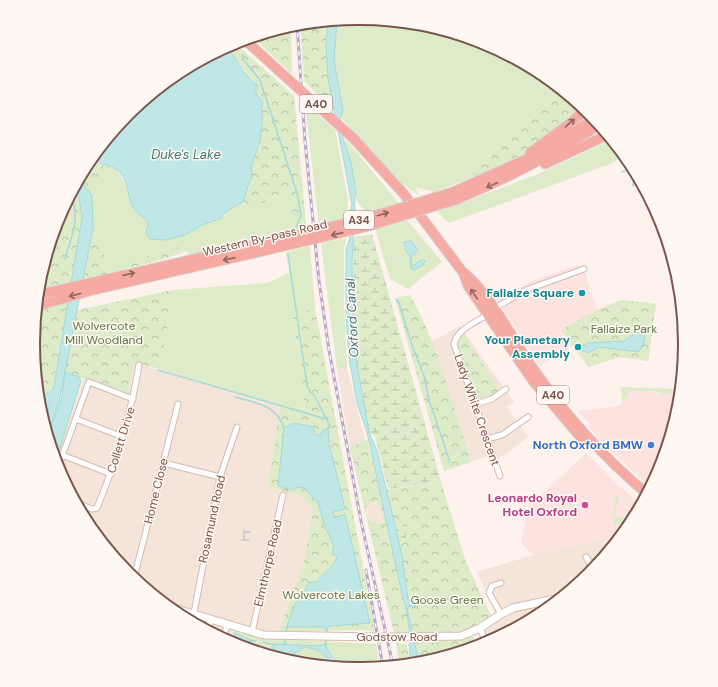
<svg xmlns="http://www.w3.org/2000/svg" width="718" height="687" font-family="'DM Sans',sans-serif">
<defs>
<pattern id="industrial-grid" width="8" height="8" patternUnits="userSpaceOnUse"><rect width="8" height="8" fill="#ede4e1"/><path d="M0 4h8M4 0v8" fill="none" stroke="#c5bcb9"/></pattern>
<pattern id="forest-crowns" width="20" height="18" patternUnits="userSpaceOnUse"><rect width="20" height="18" fill="#ddebc9"/><path d="M2 6a3 3 0 1 1 6 0M12 15a3 3 0 1 1 6 0" fill="none" stroke="#b8c1a5"/></pattern>
<pattern id="wetland-marsh" width="20" height="14" patternUnits="userSpaceOnUse"><rect width="20" height="14" fill="#ddebc9"/><path d="M1 5h8M5 5V1M11 12h8M15 12V8" fill="none" stroke="#b8c1a5"/></pattern>
</defs>
<rect width="100%" height="100%" fill="#fdf3ec"/>
<!-- residential -->
<path fill="#f4e4da" d="M460,326L514,402L507,407L528,437L507,454L498,458L489,456L471,462L431,340L437,339Z
M133,362L280,407L268,486L301,496L313,509L304,562L279,632L265,633L232,627L236,645L178,614L129,573L88,524L56,461L84,378L129,394Z
M347,368L365,440L350,448L337,369Z
M377,500L382,511L384,523L372,522L368,517L366,508L367,505L377,502Z
M605,538L607,552L589,574L540,614L487,642L485,630L498,619L477,572L533,555Z"/>
<!-- commercial -->
<path fill="#fce3e0" d="M577,265L584,269L597,309L622,300L656,304L648,361L619,357L589,367L572,346L540,366L495,297H501L532,281Z
M641,390L662,394L680,393L678,407L660,468L650,487L608,448L588,426L589,423L578,411L619,406L628,396V391Z
M586,453L617,484L641,504L630,525L607,552L605,538L533,555L521,543L529,506Z"/>
<!-- industrial -->
<path fill="url(#industrial-grid)" d="M244,528L251,530L249,542L241,540Z"/>
<!-- green -->
<path fill="#ddebc9" d="M359,18C380,20 402,20 423,24C475,35 524,59 564,93L551,100L493,152L471,161L476,176L434,192L415,187L420,198C414,190 406,188 399,181C378,161 361,137 340,117L343,111L334,60L336,23L337,20Z
M305,103L335,130L348,200L347,221L319,227Z
M343,139L349,143L401,206L368,216L355,198Z
M611,140L624,156L610,164L449,223L437,212L536,175Z
M114,168C129,183 128,196 137,212C140,217 146,217 148,223L145,230L176,237L185,235L202,225L212,223L226,215L230,209L243,202L247,206H258L275,196H287L294,216L305,212L307,230L269,239L266,237L190,256L186,251L187,245L169,249L95,274L100,233L93,228V205L85,187Z
M68,201L74,212L75,218L43,269L58,219Z
M407,220L442,262L408,289L390,279L375,229Z
M347,238L344,247V303L347,368L337,369L321,243Z
M310,246L315,308L293,314L305,411L280,407L156,368L164,348L173,290L267,283L289,273L286,252Z
M621,387L680,389V393L663,394L652,391H628V396L622,402Z
M616,497L620,498L615,510V519L623,517L624,522L614,526L613,509Z
M232,626L262,638L376,644L380,667L359,669L295,663L236,645Z"/>
<!-- forest -->
<path fill="url(#forest-crowns)" fill-rule="evenodd" d="M328,21L326,55L334,111L304,81L300,24Z
M291,26L292,74L253,37Z
M235,43L294,96L305,212L294,217L287,196H274L258,206H247L243,202L249,187L252,175L251,167L260,141L262,101L256,94V84L226,47Z
M564,93L583,108L556,130L522,155L476,176L471,161L493,152L551,100Z
M91,159L97,164L114,168L85,187L81,177Z
M74,189C90,212 77,257 72,282L39,292L43,269L75,218L74,212L68,201Z
M93,228L100,233L105,259L95,273L169,249L187,245L186,251C165,260 144,264 122,270C108,273 96,278 82,280Z
M173,290L164,348L156,368L133,363L129,394L64,372L77,310Z
M410,295C439,346 453,406 471,462L444,471L395,298Z
M69,300L54,387L53,390L39,399L41,388L38,387L34,343L37,310Z
M622,300L656,304L648,361L619,357L589,367L562,330L585,316Z
M315,308L375,632L364,630L279,632L304,562L313,509L301,496L268,486L280,407L305,410L293,314Z
M464,334L500,391L491,396L476,400L456,343L457,339Z
M367,439L384,508L403,599L407,612L410,633H394L350,448ZM377,500L382,511L384,523L372,522C368,518 364,511 367,505L377,502Z
M441,482L466,562L491,616L460,633L413,637L408,606L413,607L412,603L408,600L402,555L386,490Z
M474,637L473,642L464,645L458,652L419,663L414,639Z
M396,643L407,644L410,664L399,665Z"/>
<!-- wetland -->
<path fill="url(#wetland-marsh)" d="M372,234L441,482L388,489L375,437L369,432L354,347L353,243L355,237Z
M396,526H409L405,542L400,546Z"/>
<!-- water -->
<path fill="#bfe7e6" stroke="#a5d9d8" d="M337,20L334,60L343,111L340,118L343,139L351,162L356,193L354,203L355,213L352,261L354,347L369,432L377,451L402,555L408,600L414,603L415,608L408,606V612L419,663L411,664L409,645L411,641L407,612L403,599L367,432L357,403L349,357L346,318V250L350,238L349,217L352,204L328,78L326,47L328,21Z
M226,47C237,58 244,75 256,84V94L262,101V125L260,141L251,167L252,175L243,202L230,209L220,219L202,225L185,235L165,240L150,239C144,233 147,230 148,223C145,216 139,216 135,210C125,197 132,179 114,168C107,164 98,165 91,159L129,113L178,73Z
M81,177L85,187L92,195L93,228L60,398L48,433L44,422L50,404L41,410L39,399L53,390L54,387L82,217L79,198L74,189Z
M411,241L418,250L411,258L406,251L404,242Z
M423,259L425,261L422,266L415,269H411V267Z
M641,330L644,331C646,337 643,347 638,352L599,347L588,353L581,350L588,343L623,341Z
M65,372L79,377L81,381L56,461L48,435L62,397Z
M294,423L314,427V433L320,436L323,430L328,428L329,443L345,509L333,512L334,518L345,514L370,623L329,626L327,629L324,627H287C290,617 293,607 298,599C303,591 305,592 309,582H317C323,572 334,568 337,557L332,553L334,546L325,527L318,503L304,488L297,487L294,490L278,486L284,428Z
M234,633L253,641L247,642L250,649L236,645Z
M274,644L321,646L325,644L331,656L343,667C331,666 326,655 317,650C313,648 308,648 304,647L289,657H282L273,650Z"/>
<g fill="none" stroke-linecap="round" stroke-linejoin="round">
<!-- stream -->
<path stroke="#a5d9d8" stroke-width="1.5" d="M243,54V59L260,80L297,193L301,215L295,230
M622,172L632,167
M633,186L634,172
M288,254L307,385L310,392L315,396L326,419
M411,258V267
M65,259C71,238 81,217 71,196
M40,280L45,279
M398,300L411,342L424,376L429,400L450,462
M36,368L41,379L38,389
M158,370L326,419L330,426L328,428
M235,397C256,403 276,404 284,428
M286,631L287,627
M326,632L327,629
M253,641H256
M263,642L274,645
M285,644V640
M326,645V640"/>
<defs>
<path id="street" d="M495,308L526,290L584,269
M488,314C477,322 457,329 454,344L500,476
M475,404L492,399L506,389
M76,419L123,437
M487,439L502,435L528,417
M62,455L111,474
M164,463L220,477
M58,467L89,382L133,399
M77,503L92,509L97,508C116,461 131,415 139,365
M586,557L590,563L589,574
M590,563L597,561
M134,578L178,404
M194,613L220,477L237,427
M501,614L489,593L492,586L501,583
M480,628L486,643
M209,630L210,619
M252,632L283,495
M224,639L227,624"/>
<path id="secondary" d="M170,607L264,635L376,637
M396,637L461,636L480,628L501,614L513,608L560,598"/>
<path id="highway" d="M245,40L277,69
M354,139L403,193L462,271C492,296 508,332 530,364C563,412 602,456 646,493
M530,153L568,125L585,110
M545,164L607,135
M453,192L540,153L594,119
M455,200C506,179 553,155 599,125
M463,272L468,286L533,381L583,440
M38,295L264,243
M37,306L93,290L267,250"/>
</defs>
<!-- street casing -->
<use href="#street" stroke="#d2bbb3" stroke-width="7"/>
<!-- secondary casing -->
<use href="#secondary" stroke="#d7bcb3" stroke-width="9"/>
<!-- highway casing -->
<use href="#highway" stroke="#d9cfcd" stroke-width="11"/>
<!-- street -->
<use href="#street" stroke="#fff" stroke-width="5"/>
<!-- secondary -->
<use href="#secondary" stroke="#fff" stroke-width="7"/>
<!-- highway -->
<use href="#highway" stroke="#f6aaa4" stroke-width="9"/>
<defs>
<path id="rail" d="M297,24L305,141L319,281L329,350L361,521L393,666
M366,570L383,667"/>
</defs>
<!-- rail casing -->
<use href="#rail" stroke="#b4a8c8" stroke-width="3"/>
<!-- rail -->
<use href="#rail" stroke="#fff8f3" stroke-width="1.5" stroke-dasharray="4.5" stroke-linecap="butt"/>
<defs>
<path id="secondary-bridge" d="M376,637H396"/>
<path id="highway-bridge" d="M277,69L354,139
M264,243L364,219L453,192
M267,250L365,227L455,200"/>
</defs>
<!-- secondary-bridge casing -->
<use href="#secondary-bridge" stroke="#d7bcb3" stroke-width="9" stroke-linecap="butt"/>
<!-- highway-bridge casing -->
<use href="#highway-bridge" stroke="#d9cfcd" stroke-width="11" stroke-linecap="butt"/>
<!-- secondary-bridge -->
<use href="#secondary-bridge" stroke="#fff" stroke-width="7"/>
<!-- highway-bridge -->
<use href="#highway-bridge" stroke="#f6aaa4" stroke-width="9"/>
</g>
<!-- one-way arrows -->
<defs><path id="oneway-shaft" d="M-6 0H5M1.5-3L5.5 0L1.5 3" fill="none" stroke-width="1.6" stroke-linecap="round" stroke-linejoin="round"/></defs>
<g stroke="#92665e">
<use href="#oneway-shaft" transform="translate(570 123) rotate(-41)"/>
<use href="#oneway-shaft" transform="translate(492 185) rotate(157)"/>
<use href="#oneway-shaft" transform="translate(383 214) rotate(-16)"/>
<use href="#oneway-shaft" transform="translate(337 234) rotate(167)"/>
<use href="#oneway-shaft" transform="translate(229 259) rotate(167)"/>
<use href="#oneway-shaft" transform="translate(129 274) rotate(-13)"/>
<use href="#oneway-shaft" transform="translate(474 294) rotate(-124)"/>
<use href="#oneway-shaft" transform="translate(75 295) rotate(166)"/>
</g>
<!-- markers -->
<g fill="#0f9aa8" stroke="#fff8f3" stroke-width="1.5">
<circle cx="582" cy="293" r="4"/>
<circle cx="578" cy="347" r="4"/>
</g>
<circle fill="#3f7fe0" stroke="#fff8f3" stroke-width="1.5" cx="651" cy="445" r="4"/>
<circle fill="#d1479c" stroke="#fff8f3" stroke-width="1.5" cx="585" cy="505" r="4"/>
<g text-anchor="middle" dominant-baseline="central" stroke-width="3" stroke-linejoin="round" paint-order="stroke">
<!-- shield labels -->
<g fill="#fff8f3" stroke="#a1867f" stroke-width="1">
<rect x="300" y="95" width="32" height="18" rx="3"/>
<rect x="344" y="211" width="30" height="18" rx="3"/>
<rect x="537" y="386" width="32" height="18" rx="3"/>
</g>
<g font-size="11" font-weight="bold" fill="#79554d">
<text x="316" y="104">A40</text>
<text x="359" y="220">A34</text>
<text x="553" y="395">A40</text>
</g>
<!-- street labels -->
<g font-size="12" fill="#79554d" stroke="#fff8f3">
<text transform="translate(265 238) rotate(-13)">Western By-pass Road</text>
<text transform="translate(477 410) rotate(71)">Lady White Crescent</text>
<text transform="translate(121 440) rotate(-73)">Collett Drive</text>
<text transform="translate(156 491) rotate(-76)">Home Close</text>
<text transform="translate(212 519) rotate(-78)">Rosamund Road</text>
<text transform="translate(268 563) rotate(-77)">Elmthorpe Road</text>
<text x="397" y="637">Godstow Road</text>
</g>
<!-- culture labels -->
<g font-size="12" font-weight="bold" fill="#0d838f" stroke="#fff8f3" text-anchor="end">
<text x="574" y="293">Fallaize Square</text>
<text x="570" y="340">Your Planetary<tspan x="570" dy="14">Assembly</tspan></text>
</g>
<!-- park labels -->
<g font-size="12" fill="#5c7942" stroke="#fff8f3">
<text x="104" y="326">Wolvercote<tspan x="104" dy="14">Mill Woodland</tspan></text>
<text x="624" y="329">Fallaize Park</text>
<text x="331" y="595">Wolvercote Lakes</text>
<text x="447" y="600">Goose Green</text>
</g>
<!-- shop labels -->
<g font-size="12" font-weight="bold" fill="#366cbe" stroke="#fff8f3" text-anchor="end">
<text x="643" y="445">North Oxford BMW</text>
</g>
<!-- hotel labels -->
<g font-size="12" font-weight="bold" fill="#b23c85" stroke="#fff8f3" text-anchor="end">
<text x="577" y="498">Leonardo Royal<tspan x="577" dy="14">Hotel Oxford</tspan></text>
</g>
<!-- water labels -->
<g font-size="13" font-style="italic" fill="#3d7675" stroke="#fff8f3">
<text x="186" y="154">Duke's Lake</text>
<text transform="translate(352 318) rotate(-93)">Oxford Canal</text>
</g>
</g>
<!-- crop -->
<path d="M0 0H718V687H0ZM358 25H360A318 318 0 0 1 678 343V344A318 318 0 0 1 360 662H358A318 318 0 0 1 40 344V343A318 318 0 0 1 358 25Z" fill="#fff8f3" fill-rule="evenodd"/>
<path fill="none" stroke="#79554d" stroke-width="2" d="M358 25H360A318 318 0 0 1 678 343V344A318 318 0 0 1 360 662H358A318 318 0 0 1 40 344V343A318 318 0 0 1 358 25Z"/>
</svg>
